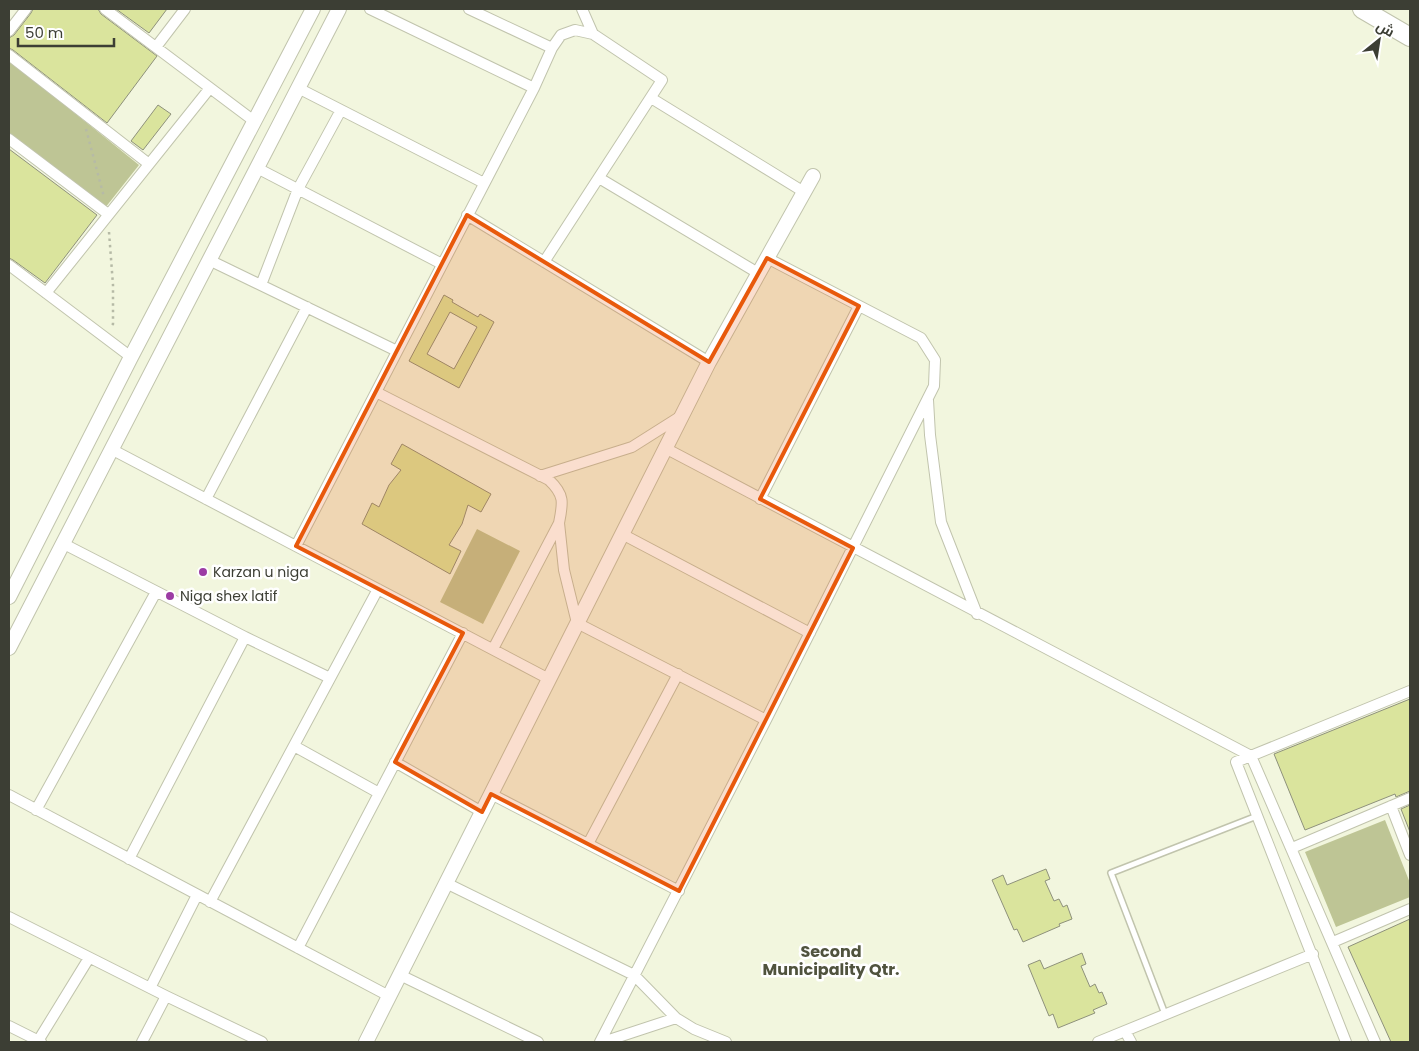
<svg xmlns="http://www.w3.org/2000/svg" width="1419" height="1051" font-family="Poppins,Cairo,sans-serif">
<rect width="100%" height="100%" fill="#f2f6de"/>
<!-- green -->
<path fill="#bec595" d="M9,60L139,165L105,208L9,141Z
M477,529L520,551L483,624L440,602Z
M1385,820L1410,883V897L1336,927L1305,852Z"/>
<!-- building -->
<path fill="#dae49d" stroke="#8e917b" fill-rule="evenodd" d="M33,9H98L101,14L157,56L107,123L13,50L9,48V38L14,35L31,13Z
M116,9H167L149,33Z
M158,105L171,114L143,150L131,141Z
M9,149L97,215L45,283L13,260L9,258Z
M444,295L453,300L452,302L478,317L480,314L494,322L459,388L409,361ZM450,312L477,327L454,369L427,354Z
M402,444L491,494L481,512L468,505L462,524L449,545L461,551L450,574L362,524L372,503L379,507L389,485L401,470L391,464Z
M1410,699V791L1396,797L1395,794L1305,830L1274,754Z
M1410,805V832L1401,809Z
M1046,869L1050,879L1045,881L1054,901L1059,899L1063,907L1067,905L1072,919L1059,924L1060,926L1023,942L1017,929L1014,930L992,880L1003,875L1007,885Z
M1410,919V1042H1391L1348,947Z
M1082,953L1086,964L1081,966L1090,987L1095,984L1099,993L1102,992L1107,1004L1093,1010L1095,1013L1058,1028L1053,1014L1049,1016L1028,965L1040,960L1044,969Z"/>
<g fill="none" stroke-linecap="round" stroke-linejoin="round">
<defs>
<path id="lane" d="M1165,1014L1111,873L1257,816"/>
<path id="street" d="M105,9L254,121
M370,9L534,88
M469,9L552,48
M582,9L593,34
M9,31L26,9
M156,47L185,9
M9,55L149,164
M298,88L484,183
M651,98L804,192
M9,139L108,214
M257,168L442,264
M599,178L758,273
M467,215L709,362
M209,260L397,351
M9,265L131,357
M261,285L298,189L341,110
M46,293L210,88
M376,392L549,480C565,495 563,503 559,523L493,649
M928,400L930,435L941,522L977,614
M665,448L1251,756L1375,1042
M111,449L549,679
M540,476L632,447L681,416
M206,499L307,307
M760,499L859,306
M559,523L564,570L577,623L766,720
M622,534L810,633
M62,543L245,637L330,678
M296,546L534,88L552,48L561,35L575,30L593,34L662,80L544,262
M294,746L379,793
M395,762L482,812
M491,794L679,891
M9,795L389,996
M1391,806L1410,855
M36,810L156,592
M588,844L678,674
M1292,848L1410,798
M129,859L245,637
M446,883L634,975L676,1018L694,1029L726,1042
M210,902L378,589
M9,917L166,996L262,1042
M1333,942L1410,909
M298,948L463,633
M400,975L538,1042
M150,988L197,895
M9,1026L41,1042
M1125,1031L1131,1042
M38,1041L89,958
M142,1042L166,996
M600,1042L766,720L934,386L935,360L921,338L767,258
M603,1042L676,1018
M1098,1042L1313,954
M1346,1042L1236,762L1410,691"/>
<path id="secondary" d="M9,597L131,357L313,9
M9,648L339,9
M366,1042L709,362L813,176"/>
<path id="highway" d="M1362,9L1410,37"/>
</defs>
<!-- lane casing -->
<use href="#lane" stroke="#c1c4ad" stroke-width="8"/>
<!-- street casing -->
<use href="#street" stroke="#c1c4ad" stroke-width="12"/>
<!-- secondary casing -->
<use href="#secondary" stroke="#c1c4ad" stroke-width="16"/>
<!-- highway casing -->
<use href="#highway" stroke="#c1c4ad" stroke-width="20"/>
<!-- path -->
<path stroke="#b6baa6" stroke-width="2.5" stroke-dasharray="2.5 4" stroke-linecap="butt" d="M86,129L104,197
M109,232L113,285V324L110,328"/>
<!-- lane -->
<use href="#lane" stroke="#fff" stroke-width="5"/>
<!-- street -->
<use href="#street" stroke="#fff" stroke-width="10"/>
<!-- secondary -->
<use href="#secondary" stroke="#fff" stroke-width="14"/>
<!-- highway -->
<use href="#highway" stroke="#fff" stroke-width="18"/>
</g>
<!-- marked area -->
<path fill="#e8590c" fill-opacity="0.2" stroke="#e8590c" stroke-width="4" stroke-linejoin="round" d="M467,215L709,362L767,258L859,306L760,499L853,548L679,891L491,794L482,812L395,762L463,633L296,546Z"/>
<!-- markers -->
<g fill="#9c3ca4" stroke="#fff" stroke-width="2">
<circle cx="203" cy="572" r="5"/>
<circle cx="170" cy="596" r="5"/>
</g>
<g text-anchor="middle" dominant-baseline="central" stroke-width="5" stroke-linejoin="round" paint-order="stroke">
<!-- poi labels -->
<g font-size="14" fill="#3c3e34" stroke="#fff" text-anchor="start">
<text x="213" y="572">Karzan u niga</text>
<text x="180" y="596">Niga shex latif</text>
</g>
<!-- quarter labels -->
<g font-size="16" font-weight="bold" fill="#50533e" stroke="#fff">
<text x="831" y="951">Second<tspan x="831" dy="18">Municipality Qtr.</tspan></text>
</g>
</g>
<!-- border -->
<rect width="1419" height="1051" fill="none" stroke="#3c3e34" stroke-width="20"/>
<!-- north arrow -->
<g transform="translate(1379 40) rotate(30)" stroke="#ffffff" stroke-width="4" paint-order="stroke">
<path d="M0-4L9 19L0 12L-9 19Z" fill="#3c3e34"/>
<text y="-8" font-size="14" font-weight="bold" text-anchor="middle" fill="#3c3e34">ش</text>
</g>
<!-- scale -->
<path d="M18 38v8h96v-8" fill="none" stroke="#3c3e34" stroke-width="2.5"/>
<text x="25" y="38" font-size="15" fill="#3c3e34" stroke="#ffffff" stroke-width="4" paint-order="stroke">50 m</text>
</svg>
